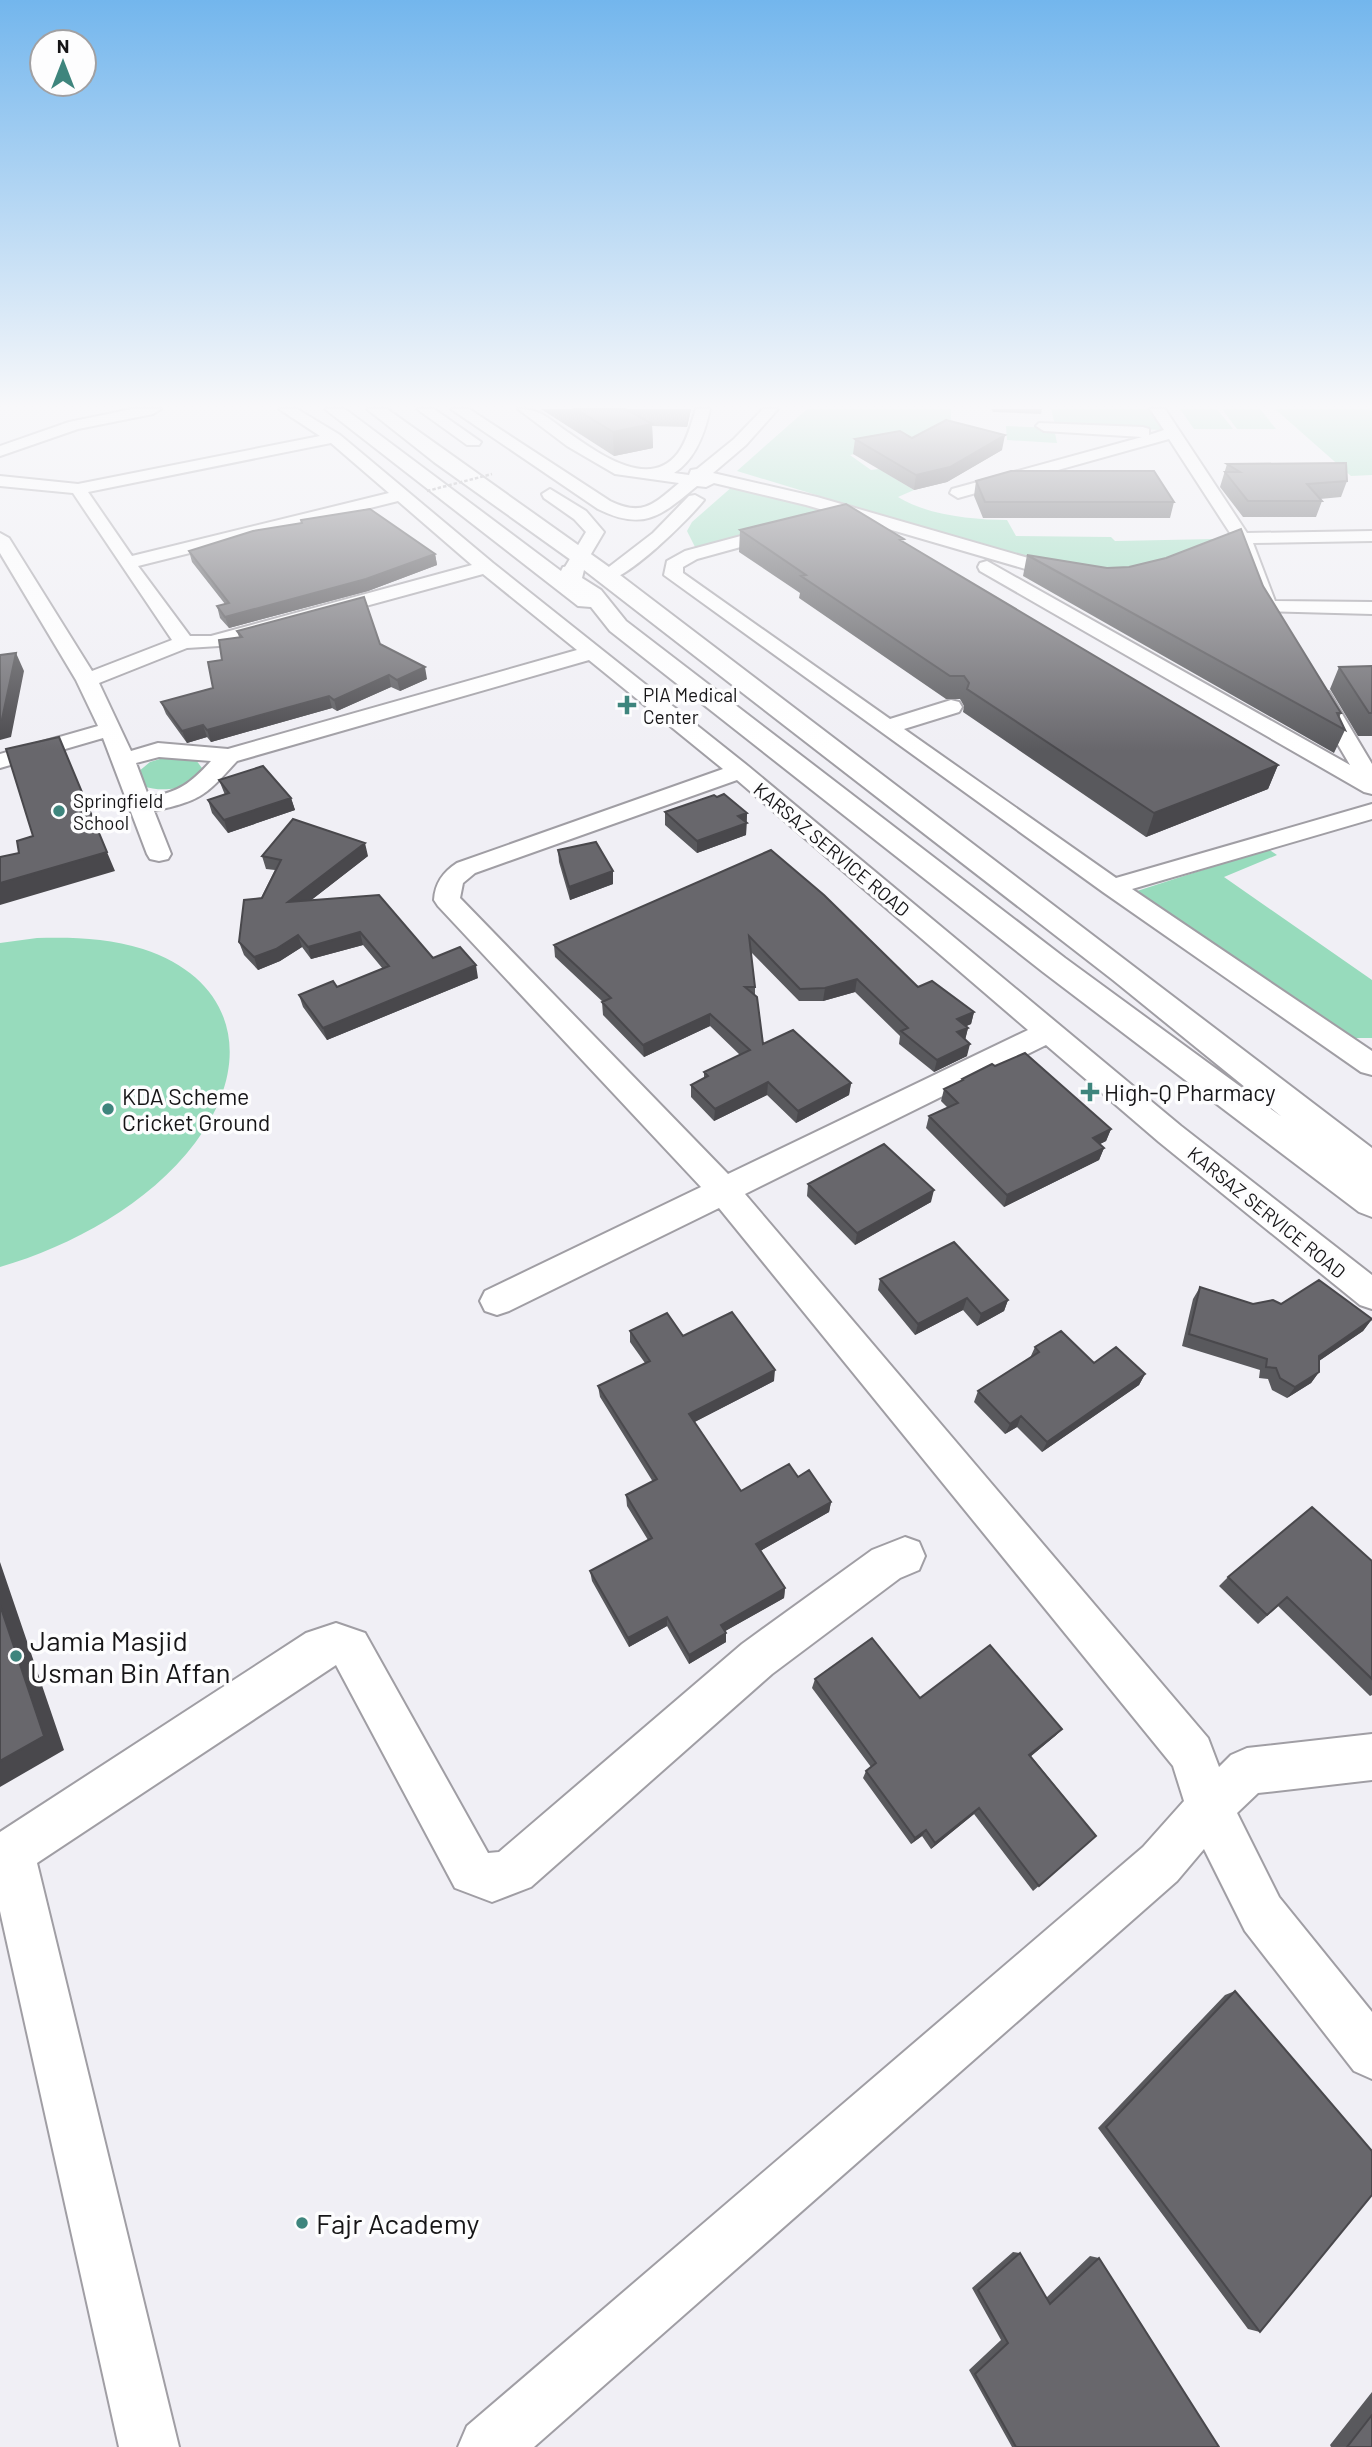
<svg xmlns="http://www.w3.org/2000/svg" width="1372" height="2447" font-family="Barlow,sans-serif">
<rect width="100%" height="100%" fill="#f0eff5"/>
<!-- green -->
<path fill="#97dbbc" d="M807,409H951V432L850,455L871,470L879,469L914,490L898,497C926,515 974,520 1007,520L1016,536L1111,537L1115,541L1215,539L1134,570L1077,571L1004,552L737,471Z
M1051,409H1151L1162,430L1055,425Z
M1180,409H1217L1233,429H1194Z
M1222,409H1260L1276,429H1237Z
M1275,409H1369L1372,411V475L1351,476Z
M1006,426L1054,428L1057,443L1007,440Z
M733,486L816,509L817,517L696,549L687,531L692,522Z
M170,756L196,760L202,768C193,790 163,793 143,786L138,772L150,762Z
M1268,849L1277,855L1224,877L1372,980V1038H1354L1137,891Z
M37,938C73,937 108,938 143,949C240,981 253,1066 195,1143C149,1204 72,1246 0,1267V943Z"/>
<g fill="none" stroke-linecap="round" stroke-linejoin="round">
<defs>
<path id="minor" d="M132,409H161L153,414L78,429L0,456V446L69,422Z
M279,409H297L340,435L493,563L748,766L1181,1126L1372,1275V1309L1360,1305L1159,1142L1046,1045L745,1194L1208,1738L1219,1767L1231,1755L1247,1748L1372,1734V1780L1258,1793L1237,1813L1279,1897L1372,2012V2079L1354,2071L1245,1931L1204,1849L1177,1881L534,2447H458L467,2426L1143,1847L1184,1801L1173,1766L719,1208L509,1311L497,1315L485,1311L480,1301L485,1291L701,1187L438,906L434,900C435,883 443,872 457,863L723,769L589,660L237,761C205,796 202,800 154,811L171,854L168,859L159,861L150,859L147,854L103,738L0,768V754L98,726L76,680L0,553V533L9,538L92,671L172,640L73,493L0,486V476L78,484L320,436ZM331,443L389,493L132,556L88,492ZM398,501L472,565L211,636H190L138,566ZM483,574L577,650L228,749L158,743L131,751L99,683L187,648L219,646ZM159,757L211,761C190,784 180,791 149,798L136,763ZM737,780L1028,1030L728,1174L460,898L463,883L475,873Z
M417,409H434L481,442L479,445H467Z
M451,409H469L610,501C643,517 654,504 679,483L615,474L567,446L518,409C542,409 550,420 569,433C598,453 649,491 678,453C687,441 691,424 696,409H710C705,432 696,459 674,473L689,475L691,470L697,469L734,439L763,409H778L746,445L713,473L817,497L1077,572L1079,576L1077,580H1063L806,505L714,483L706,487L697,486C662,515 644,532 598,509Z
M1150,409H1165L1247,533L1372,531V541L1253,543L1275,601L1372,602V614L1260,611L1236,547L1209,558H1197L1194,554L1197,550L1232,536L1169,439L958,498L950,493L952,489L1142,437L1044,431L1036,426L1039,423L1143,427L1149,429V435L1164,430Z
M550,489L586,511L604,532L578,576H564L562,572L586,532L574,519L544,498L542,494Z
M695,495L704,500C690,518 622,586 601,581L599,577L601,573L653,533L689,496Z
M782,525L791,530L788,534L697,559L683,567V573L890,719L951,700L959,702L962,707L959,712L904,729L1116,878L1372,804V819L1132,889L1372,1051V1075L1361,1072L1103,892L664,575L667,561L685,551Z
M987,561L1350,765L1310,697L1313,692H1329L1372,764V794L1364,792L980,571L978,567L980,563Z
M905,1537L919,1542L925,1556L919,1570L900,1578L772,1674L531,1887L492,1902L455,1888L336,1665L37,1863L179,2447H119L0,1911V1832L306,1633L336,1623L365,1633L488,1853L499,1852L742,1644L872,1550Z"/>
<path id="highway" d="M325,409H345L561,571L563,567L578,565L434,462L367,409H387L616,572L1372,1148V1217L1359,1212L1043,972L610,631L591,607L578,606ZM584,570L1113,980L1282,1117L1065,958L626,621L601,590L582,578Z"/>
</defs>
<!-- minor casing -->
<use href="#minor" stroke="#a09ea4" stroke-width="4"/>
<!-- highway casing -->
<use href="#highway" stroke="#a09ea4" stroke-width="4"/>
<!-- minor -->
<use href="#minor" fill="#fff" fill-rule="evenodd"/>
<!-- highway -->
<use href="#highway" fill="#fff" fill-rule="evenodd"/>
<!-- path-bridge -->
<path stroke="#a2a1a5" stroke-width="2.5" stroke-dasharray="3.5 2" stroke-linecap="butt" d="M427,491L492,474"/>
</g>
<!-- wall -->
<path fill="#59595d" d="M541,409H691L687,427L652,426L653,448L614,456Z
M991,409H1042L1041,414L993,412Z
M855,439L1002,450L947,482L914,490L853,454Z
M1227,464L1347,481L1341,497L1320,499L1322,501L1316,517H1243L1220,487Z
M976,481L1174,502L1170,518H983L974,496Z
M740,530L904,543L1278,765L1268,789L1146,837L963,712L964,706L960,699H946L799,598L800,593L739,552Z
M189,551L435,554L437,565L368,591L229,628L220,618L217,606L225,604L192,562Z
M1027,555L1107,568L1263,586L1341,713L1339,718L1345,730L1334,753L1023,576Z
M237,631L380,644L427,679L400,691L391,687L337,711L332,708L211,742L207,737L187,743L166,714L161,702L213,688L222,660L239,637Z
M1372,666V736H1358L1330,689L1339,667Z
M219,780L291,798L295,810L228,833L212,813L208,800L225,795Z
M665,812L747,813L746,835L697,853L665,825Z
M558,850L613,884L570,900L559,862Z
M771,850L918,987L974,1012L971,1024L966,1026L968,1028L965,1040L967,1056L934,1072L899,1044L900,1036L855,992L823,1001H799L751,952L755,987V996L763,1044L851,1083L849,1095L796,1123L767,1095L714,1121L691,1097V1085L704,1078V1072L740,1055L710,1026L644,1057L603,1015L602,1002H603L555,957L554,945Z
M262,856H368L310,901L478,978L327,1040L303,1007L299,995L337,987L383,969L363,945L311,959L302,947L280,961L258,970L244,955L239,942L275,870L266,869Z
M995,1066L1111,1129L1106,1141L1100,1144L1104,1148L1099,1160L1004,1207L926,1128L929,1116L948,1108L941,1101L944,1089L961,1081L962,1079Z
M808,1184L931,1202L855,1245L807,1196Z
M880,1279L1008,1300L1004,1311L977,1326L963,1310L915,1335L878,1290Z
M1200,1287L1253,1304H1281L1372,1319L1363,1331L1319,1361V1372L1311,1383L1287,1398L1272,1390L1268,1379L1259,1378L1260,1370L1182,1346L1193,1299Z
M630,1331L683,1336L774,1381L694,1422L741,1491L798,1477L831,1502L829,1512L760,1551L785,1588L784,1598L725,1631L726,1633V1642L689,1664L667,1626L629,1647L592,1581L590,1571L648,1540L627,1506L626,1495L653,1482L600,1397L598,1386L645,1363L630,1342Z
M1035,1347L1094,1363L1145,1374L1139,1385L1042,1452L1017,1427L1005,1434L974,1402L978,1391L1030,1358Z
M1372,1561V1695L1370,1696L1278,1606L1258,1624L1219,1586L1228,1577Z
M815,1679L920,1698L1062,1729L1055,1736L1031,1756L1096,1836L1033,1891L974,1814L931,1849L922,1836L911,1844L863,1778L866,1771L871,1767L812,1688Z
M1235,1991L1260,2332L1248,2329L1098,2128L1225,1995Z
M1013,2252L1020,2253L1046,2298L1090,2256L1099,2258L1219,2447H1012L969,2370L1001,2340L972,2288Z
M1372,2392V2447H1331L1330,2445Z"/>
<!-- shaded-wall -->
<path fill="#49484c" d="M687,409H691L687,427Z
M652,424L653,448L614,456L613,432Z
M1005,435L1002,450L947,482L914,490L916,475Z
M435,554L437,565L368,591L229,628L225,617Z
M16,653L24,671L11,737L0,740V720Z
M425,667L427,679L400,691L397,680Z
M389,675L391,687L337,711L334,700Z
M329,696L332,708L211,742L207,730Z
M203,725L207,737L187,743L182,731Z
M66,755L115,871L0,905V883L107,852Z
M1278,765L1268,789L1146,837L1154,813Z
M291,798L295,810L228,833L224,820Z
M747,813L746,835L697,853V841L738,816Z
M365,843L368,856L292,915L288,902Z
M613,871V884L570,900L569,887Z
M360,932L363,945L311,959L308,947Z
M298,935L302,947L280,961L258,970L254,957Z
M476,965L478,978L327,1040L323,1028Z
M857,979L855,992L823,1001L825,988Z
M974,1012L971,1024L954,1032L957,1019Z
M710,1014V1026L644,1057L643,1045Z
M968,1028L965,1040L957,1032Z
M970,1044L967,1056L934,1072L937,1060Z
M768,1082L767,1095L714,1121L715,1109Z
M851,1083L849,1095L796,1123L798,1111Z
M1111,1129L1106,1141L1088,1150L1093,1138Z
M1104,1148L1099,1160L1004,1207L1007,1195Z
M934,1190L931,1202L855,1245L857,1233Z
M967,1298L963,1310L915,1335L918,1324Z
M1008,1300L1004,1311L977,1326L981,1314Z
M1372,1319L1363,1331L1310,1367L1319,1356Z
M775,1370L774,1381L689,1425V1414Z
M1319,1372L1311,1383L1287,1398L1295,1387Z
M1145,1374L1139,1385L1042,1452L1047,1442Z
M1021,1416L1017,1427L1005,1434L1010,1424Z
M831,1502L829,1512L755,1554L756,1544Z
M0,1562L64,1750L0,1787Z
M785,1588L784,1598L720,1634L721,1625Z
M667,1617V1626L629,1647L628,1638Z
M726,1633V1642L689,1664V1655Z
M1062,1729L1055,1736L1024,1762L1029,1755Z
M979,1808L974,1814L931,1849L935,1843Z
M926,1830L922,1836L911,1844L915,1838Z"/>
<!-- building -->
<path fill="#68676c" stroke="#49484c" stroke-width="2" d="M576,409H625L652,424L613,432Z
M946,420L1005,435L950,467L916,475L855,439L900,431L912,438Z
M1346,463L1347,481L1307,484L1322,501H1248L1225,472H1240L1227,464Z
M1011,471H1154L1174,502H985L976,481Z
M846,504L904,539L900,540L1278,765L1154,813L967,689L969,683L964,676H950L801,576L806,575L740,530Z
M370,509L435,554L366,579L225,617L217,606L229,603L189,551L253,531L302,523L301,520Z
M1241,529L1263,586L1341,713H1337L1345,730L1027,555L1107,568L1129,567L1166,558Z
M364,597L380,644L425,667L397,680L389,675L334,700L329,696L207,730L203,725L182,731L161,702L213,688L208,662L222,660L219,640L242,637L237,631Z
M16,653L2,719L0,720V655Z
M1372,666V713H1369L1339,667Z
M59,737L107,852L0,883V857L19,853L17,841L33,836L6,749Z
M263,766L291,798L224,820L208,800L229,793L219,780Z
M724,794L747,813L738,816L747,823L697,841L665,812L714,795L717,797Z
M293,819L365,843L288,902L379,895L433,958L460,947L476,965L323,1028L299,995L333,981L337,987L389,966L360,932L308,947L298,935L276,949L254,957L239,942L244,900L262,898L281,860L262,856Z
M596,842L613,871L569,887L558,850Z
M771,850L824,895L918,987L932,981L974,1012L957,1019L968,1028L957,1032L970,1044L937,1060L901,1031L908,1028L857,979L825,988L800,989L749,936L755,987H745L757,997L763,1044L793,1030L851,1083L798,1111L768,1082L715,1109L691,1085L708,1076L704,1072L750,1050L710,1014L643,1045L602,1002L611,998L554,945Z
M1025,1053L1111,1129L1093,1138L1104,1148L1007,1195L929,1116L958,1103L944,1089L963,1080L962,1079L992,1064L995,1066Z
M884,1144L934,1190L857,1233L808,1184Z
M954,1242L1008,1300L981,1314L967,1298L918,1324L880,1279Z
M1319,1280L1372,1319L1319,1356V1372L1295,1387L1280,1378L1276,1368L1266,1367L1267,1359L1189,1334L1200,1287L1253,1304L1273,1300L1281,1304Z
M732,1312L775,1370L689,1414L741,1491L789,1464L798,1477L809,1470L831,1502L756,1544L785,1588L721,1625L726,1633L689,1655L667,1617L628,1638L590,1571L652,1538L626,1495L657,1479L598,1386L650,1361L630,1331L667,1313L683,1336Z
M1061,1331L1094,1363L1116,1347L1145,1374L1047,1442L1021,1416L1010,1424L978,1391L1039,1352L1035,1347Z
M1312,1507L1372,1561V1679L1287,1597L1267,1615L1228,1577Z
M0,1605L44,1736L0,1761Z
M872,1638L920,1698L990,1645L1062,1729L1029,1755L1096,1836L1039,1886L979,1808L935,1843L926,1830L915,1838L866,1771L876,1763L815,1679Z
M1235,1991L1372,2151V2195L1260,2332L1106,2127Z
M1020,2253L1050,2304L1099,2258L1219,2447H1016L975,2374L1008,2343L978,2290Z
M1372,2415V2447H1347Z"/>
<!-- sky -->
<linearGradient id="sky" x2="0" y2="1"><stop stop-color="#73b6ed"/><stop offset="0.54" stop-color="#f8f8fa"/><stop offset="1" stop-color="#f8f8fa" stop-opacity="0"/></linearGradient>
<rect width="1372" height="751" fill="url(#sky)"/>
<!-- markers -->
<g fill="#3e857d" stroke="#fdfdfe" stroke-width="2.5">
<path d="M623.5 694.5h7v7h7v7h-7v7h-7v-7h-7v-7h7z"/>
<circle cx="59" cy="811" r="7"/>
<path d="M1086.5 1081.5h7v7h7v7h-7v7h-7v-7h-7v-7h7z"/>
<circle cx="108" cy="1109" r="7"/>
<circle cx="16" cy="1656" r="7"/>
<circle cx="302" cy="2223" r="7"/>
</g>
<g text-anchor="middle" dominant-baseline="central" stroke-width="7" stroke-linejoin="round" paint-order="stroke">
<!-- far-poi labels -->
<g font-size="19" fill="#161517" stroke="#fdfdfe" text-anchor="start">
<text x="643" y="694">PIA Medical<tspan x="643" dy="22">Center</tspan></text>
<text x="73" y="800">Springfield<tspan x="73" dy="22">School</tspan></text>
</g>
<!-- far-street labels -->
<g font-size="19" fill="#161517" stroke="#fdfdfe">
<text transform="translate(832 849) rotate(40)">KARSAZ SERVICE ROAD</text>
<text transform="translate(1267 1212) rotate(39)">KARSAZ SERVICE ROAD</text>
</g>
<!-- poi labels -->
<g font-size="23" fill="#161517" stroke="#fdfdfe" text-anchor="start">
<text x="1104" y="1092">High-Q Pharmacy</text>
<text x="122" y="1096">KDA Scheme<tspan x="122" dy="26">Cricket Ground</tspan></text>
</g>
<!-- near-poi labels -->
<g font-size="28" fill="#161517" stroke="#fdfdfe" text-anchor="start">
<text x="30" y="1640">Jamia Masjid<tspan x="30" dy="32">Usman Bin Affan</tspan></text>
<text x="316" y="2223">Fajr Academy</text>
</g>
</g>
<!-- north arrow -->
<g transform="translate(63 63)"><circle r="33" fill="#fdfdfe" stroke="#a1a0a2" stroke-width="2"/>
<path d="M0-5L12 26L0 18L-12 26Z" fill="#3e857d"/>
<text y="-10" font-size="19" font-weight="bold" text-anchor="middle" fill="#161517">N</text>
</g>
</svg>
